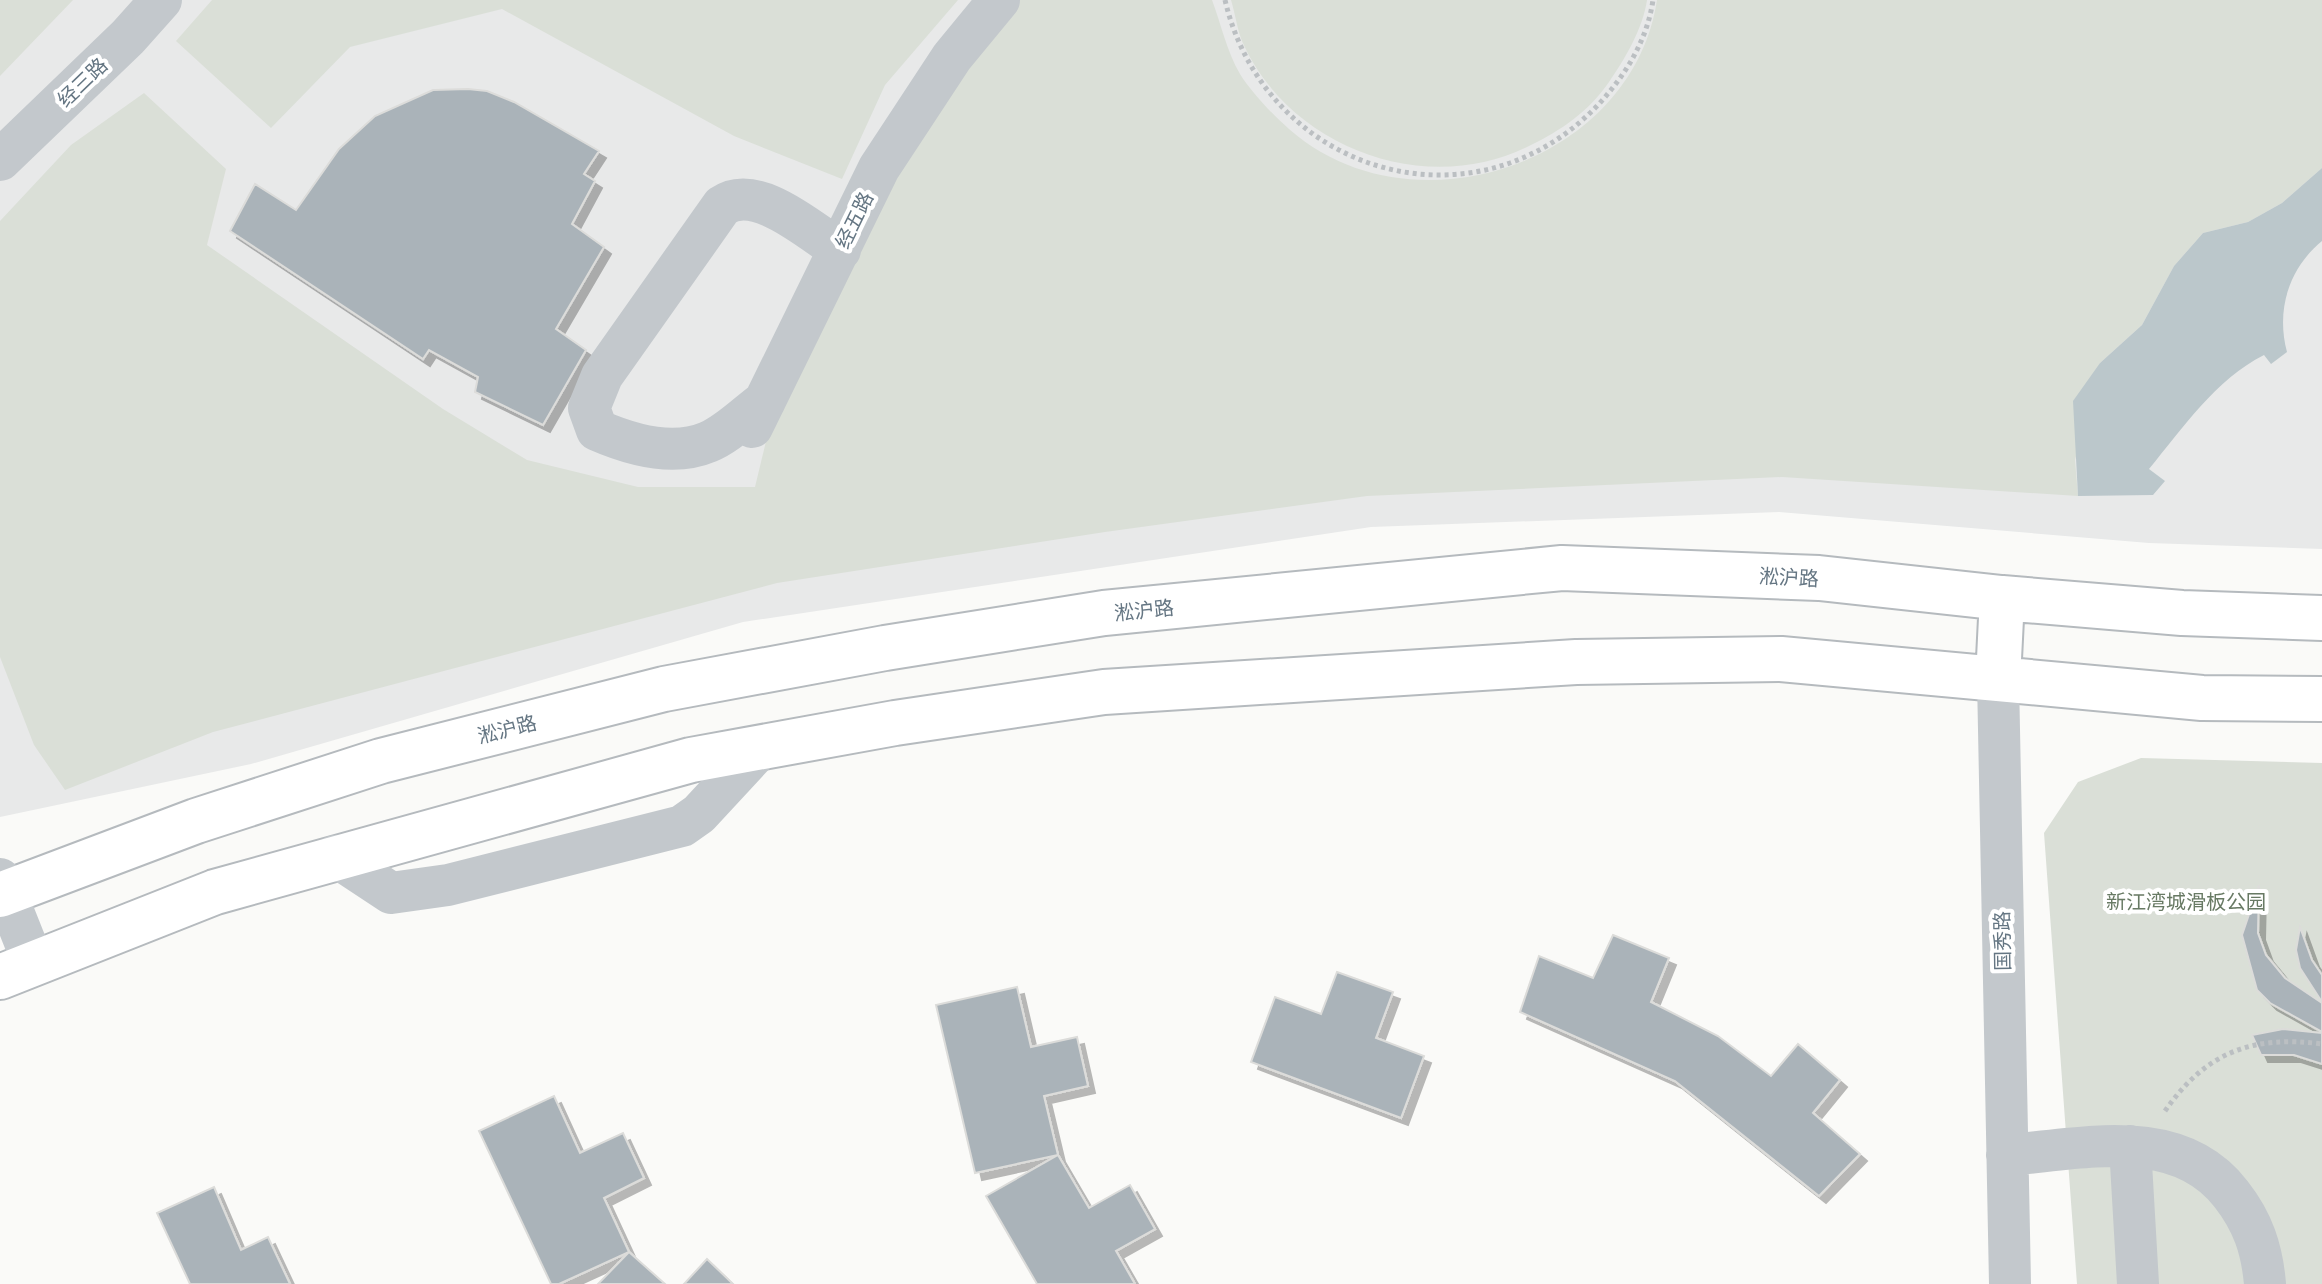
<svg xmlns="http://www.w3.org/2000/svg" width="2322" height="1284" font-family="Ubuntu,'Noto Sans SC',sans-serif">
<defs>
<filter id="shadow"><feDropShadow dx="7" dy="7" stdDeviation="0" flood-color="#0004"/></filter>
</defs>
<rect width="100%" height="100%" fill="#fafaf8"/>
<!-- built -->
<path fill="#e8e9e9" d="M0,0H2322V549L2149,543L1779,512L1371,527L743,622L251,764L0,817Z"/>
<!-- green -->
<path fill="#dadfd7" d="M0,0H73L0,76Z
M212,0H958L885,85L842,179L734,136L502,9L350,47L271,128L176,41Z
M1017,0H1212C1221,24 1227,52 1240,74C1251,92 1273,115 1289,129C1411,237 1632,164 1657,0H2322V168L2282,203L2248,222L2203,233L2174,266L2142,325L2100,363L2075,460L2078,496L1782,477L1367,496L1105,532L777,583L213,732L65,790L34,745L0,657V221L71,145L144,93L226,169L207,245L443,409L527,460L638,487H755L768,433L891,171Z
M1231,0H1647C1643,28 1625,59 1609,82C1588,112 1562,130 1529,146C1426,198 1289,148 1242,41C1237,28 1235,13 1231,0Z
M2141,758L2322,763V1284H2077L2044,833L2078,782Z"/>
<!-- water -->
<path fill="#bbc7cb" d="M2322,168V241C2288,269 2276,311 2287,352L2271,364L2264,355C2216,379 2182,429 2149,469L2165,481L2153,495L2078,496L2073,401L2100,363L2142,325L2174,266L2203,233L2248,222L2282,203Z"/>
<!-- building -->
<path fill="#aab3b9" stroke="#dcdcda" stroke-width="2" filter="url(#shadow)" d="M468,89L487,91L514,102L599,151L584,174L595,181L572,224L604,247L556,329L586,350L543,425L475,392L478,377L429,350L423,359L230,231L255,184L296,210L339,149L375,116L433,90Z
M2259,885L2258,933L2266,955L2285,978L2322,1003V1032L2270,1003L2257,990L2242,935Z
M2300,927L2312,960L2322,975V1002L2300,968L2296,950Z
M1613,935L1669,958L1651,1002L1718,1036L1771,1076L1798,1044L1840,1080L1813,1113L1860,1154L1819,1196L1675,1081L1520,1012L1539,956L1593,978Z
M1337,972L1393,992L1376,1038L1424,1056L1401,1118L1251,1062L1275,997L1321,1014Z
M1017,987L1031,1047L1077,1037L1088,1086L1044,1096L1058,1155L975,1173L936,1005Z
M2283,1029L2322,1033V1064L2294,1055H2261L2252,1035Z
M554,1096L580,1153L623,1133L644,1178L604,1198L629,1252L559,1284H551L479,1131Z
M1058,1155L1089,1208L1130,1185L1155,1229L1116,1251L1135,1284H1037L986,1196Z
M214,1187L241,1250L268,1237L290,1284H190L157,1213Z
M629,1252L665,1284H598Z
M707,1259L733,1284H684Z"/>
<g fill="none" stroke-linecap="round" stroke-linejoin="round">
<defs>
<path id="major" d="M1998,679L2002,598
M0,895L196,821L381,761L664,689L885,648L1104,613L1562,568L1819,578L2002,598L2182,613L2322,618
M0,977L215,892L691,760L895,723L1104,692L1576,662L1781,659L2202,698L2322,699"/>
</defs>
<!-- major casing -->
<use href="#major" stroke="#b5babe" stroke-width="48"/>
<!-- path -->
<path stroke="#bbbfc2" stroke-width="5" stroke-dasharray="4 4" stroke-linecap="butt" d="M1225,0C1265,172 1472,236 1597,106C1625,76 1647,41 1653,0
M2165,1111C2206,1052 2252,1035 2322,1044"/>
<!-- minor -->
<path stroke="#c3c8cc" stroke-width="42" d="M0,160L128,37L161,0
M765,401C747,414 728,434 708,442C673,457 629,444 597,430L589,408L602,376L722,206C756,182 810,231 840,250
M752,427L879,168L952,57L999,0
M1998,679L2010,1284
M335,856L391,893L448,885L682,826L699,814L761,747
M0,879L33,962
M2130,1146L2138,1284
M2007,1155C2083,1149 2178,1125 2231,1194C2253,1222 2262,1249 2265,1284"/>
<!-- major -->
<use href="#major" stroke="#fff" stroke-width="44"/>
</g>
<g text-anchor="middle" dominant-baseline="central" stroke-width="8" stroke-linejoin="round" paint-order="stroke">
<!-- street labels -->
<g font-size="20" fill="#657683" stroke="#fff">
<text transform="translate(82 82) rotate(-44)">经三路</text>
<text transform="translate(854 220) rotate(-64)">经五路</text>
<text transform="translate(1789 577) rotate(3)">淞沪路</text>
<text transform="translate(1144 610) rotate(-6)">淞沪路</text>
<text transform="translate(507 729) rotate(-14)">淞沪路</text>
<text transform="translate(2002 941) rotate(-91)">国秀路</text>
</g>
<!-- park labels -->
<g font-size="20" fill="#687a64" stroke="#fff">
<text x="2186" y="901">新江湾城滑板公园</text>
</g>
</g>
</svg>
